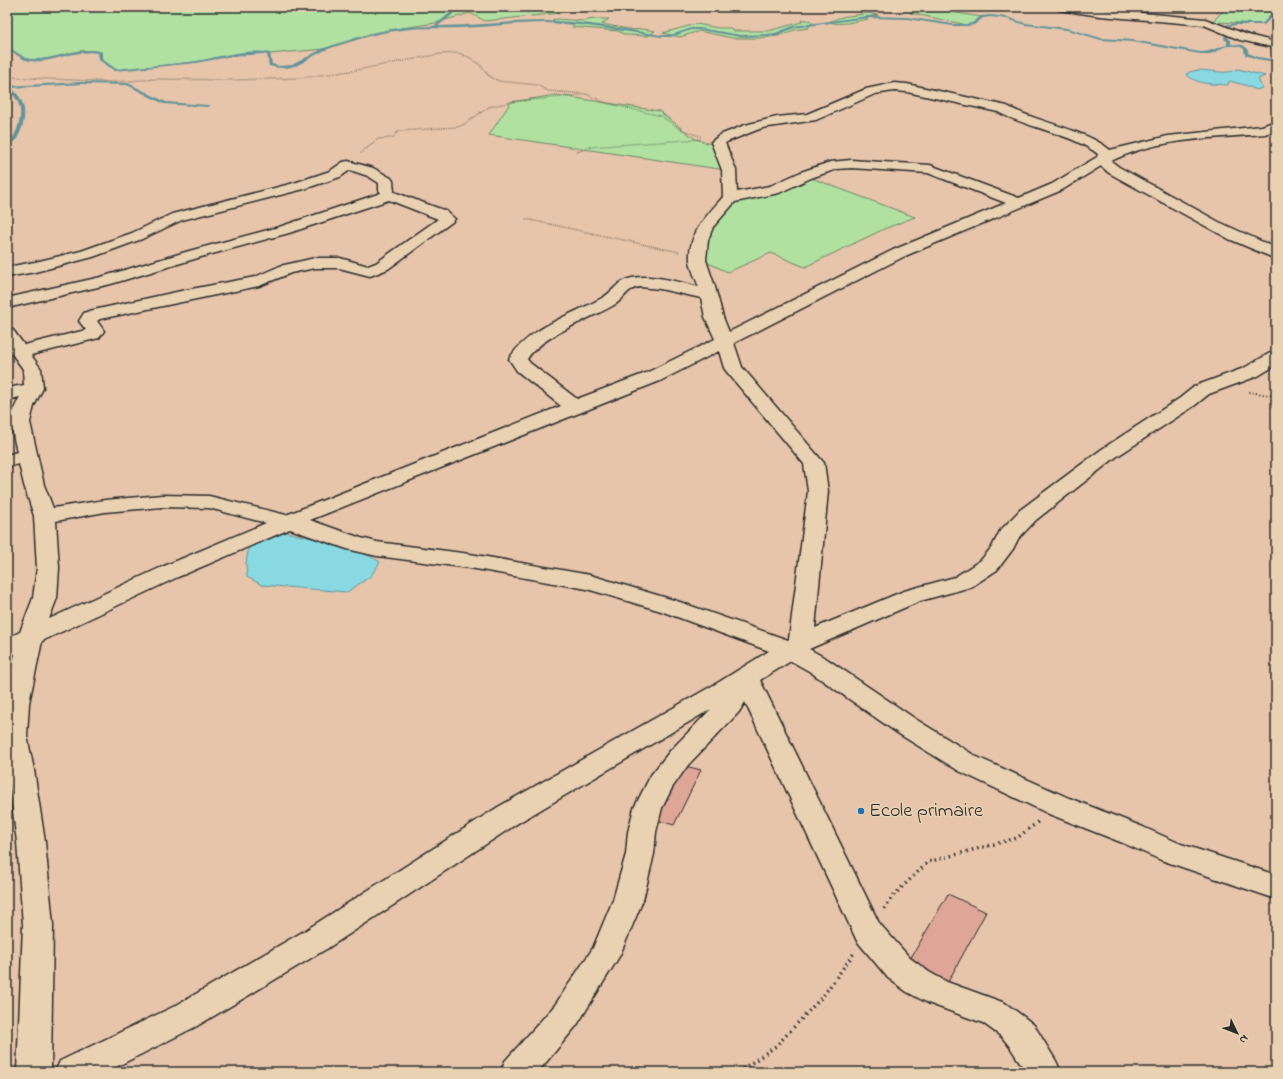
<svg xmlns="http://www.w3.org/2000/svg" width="1283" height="1079" font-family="'Indie Flower',sans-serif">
<rect width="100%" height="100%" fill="#e6c5aa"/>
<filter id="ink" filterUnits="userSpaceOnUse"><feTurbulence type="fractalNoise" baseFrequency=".025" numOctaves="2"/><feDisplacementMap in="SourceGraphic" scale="8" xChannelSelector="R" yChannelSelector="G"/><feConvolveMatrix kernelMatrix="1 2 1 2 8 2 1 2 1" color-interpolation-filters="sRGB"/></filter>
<g filter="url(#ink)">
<!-- green -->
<path fill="#b0e1a1" stroke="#6e8666" d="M7,7H570L560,13L485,21L470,13L435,23L384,31L325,49L269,54L262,53L233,55L196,62L115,70L100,59V52C76,46 56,61 32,60C22,60 17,50 7,49Z
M921,7L982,17L973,24L967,25L910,13Z
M1227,7H1276V17H1270L1264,24L1212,22Z
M867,13L878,15L867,17L868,19C856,21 841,26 829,22C844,14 853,17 867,13Z
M557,19L583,21L595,19H609L602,24L633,30L642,29L655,31L648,36L626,35L618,31L572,27L575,24L558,23L552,20Z
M801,20H808L813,22L808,28L794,30L778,36L757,38H732L699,31L680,37L663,33L696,24L719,28H731L734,31H768L802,22Z
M556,95L659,111L695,139L714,145L726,170L489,135L511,102Z
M806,176L915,217L884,229L805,267L771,253L728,272L699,259L707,227L727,202Z"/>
<!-- water -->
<path fill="#89d9e2" stroke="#639399" d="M1238,69L1265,76L1258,79L1262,88L1257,90L1245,85L1229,81L1228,85C1213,84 1197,85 1186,74C1202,64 1221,78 1238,69Z
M285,532C311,538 358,547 380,562L371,576L347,592L262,585L247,577L246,563L249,546L265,537Z"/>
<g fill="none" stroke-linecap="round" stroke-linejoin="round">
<!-- stream -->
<path fill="#639399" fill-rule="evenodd" d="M453,7H457L452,15L438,26C474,26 509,21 545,21C584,21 623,29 661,35H671L691,28H699L741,35L767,34L775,33L793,26L867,16L907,17L953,24H967L972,23L981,16L990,15L1007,17L1025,23L1067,28L1101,38L1133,40L1200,52C1213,52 1216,47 1227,45V41L1224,39L1225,35L1221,34V32L1215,30L1214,27L1236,23H1263L1269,16H1276V18H1271L1264,25H1236L1218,28L1224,30V33L1228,34V38L1231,40V44L1243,45L1248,49V53L1258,57L1276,60V62L1257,59L1245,55L1244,49C1239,45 1228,45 1222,48C1218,51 1215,53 1210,54C1207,54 1203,54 1200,54L1133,42L1101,40L1067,30L1025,25L1007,19L990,17L983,18L974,25L967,26H953L907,19L867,18L794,28L777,35L767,36L741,37L699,30H691L671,37H661C623,31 585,24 546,23C517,23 488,27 459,28C437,29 416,27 395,31C372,34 349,41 328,49C303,59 298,73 269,66L267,55L263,54L233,56L196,63L115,71L99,60L98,53C74,49 52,64 30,61C21,60 15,52 7,50V48C16,50 23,59 32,59C56,60 75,47 100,51L102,52V59L116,69C143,66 170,65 196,61C220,57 246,48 270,53L272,64L279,66L292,65L324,48L371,33L404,27L434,26L450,13Z
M82,82L128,83L166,102L208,105L210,106L208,107L164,104L127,85L82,84L11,88C30,102 26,125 15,142H11V141C22,123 26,103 7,89V86Z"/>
</g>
<!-- building -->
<path fill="#dea697" stroke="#2b2b2b" d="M681,765L701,770L674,825L653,819Z
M948,894L986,912L948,982L909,961Z"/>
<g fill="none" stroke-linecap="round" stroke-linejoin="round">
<defs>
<path id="minor" d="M1054,7H1081L1205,19L1248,35L1276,42V48L1240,40L1204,25L1100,16L1059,10Z
M894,83L907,84L1007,106C1038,123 1085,129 1110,150L1168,136L1262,126L1276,121V130L1265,134C1214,138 1158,138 1111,161L1119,167L1219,222L1276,248V259L1229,239L1109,173L1101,166L1062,190L905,256L734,343L742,367L824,463L828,491L815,628L904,591L955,577L981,560L992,547L1000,531L1020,510L1102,449L1180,398L1195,386L1244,368L1270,353L1276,352V365L1258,376L1209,394L1194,406L1116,457L1036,520L1018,539L1013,549L997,570L971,587L920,601L809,649L827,659L917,720L977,757L1069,798L1143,827L1181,844L1276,875V899L1161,860L1123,843L1049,814L959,771L899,734L809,671L791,661L760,680L879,923L910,958L929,972L947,982L1005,1003L1024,1017L1034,1025L1056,1061L1061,1072H1026L1010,1047L1002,1037L983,1023L928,1003L907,992L888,978L857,941L745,702L739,712L688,765L672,788L662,808L656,832L654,854L643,900L620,955L577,1025L538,1072H500L505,1061L555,1005L593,948L613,900L626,854L628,832L634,808L651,775L670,751L711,709L518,823L328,948L197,1026L106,1072H55L60,1061L175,1006L306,930L498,807L719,682L769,651L661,611L587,589L470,568L377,556L347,549L290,529L178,577L42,641L29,703L27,736L34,770L45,842L53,925L51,1072H17L23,925L17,842L7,767V687L15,654L7,656V638L20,632L33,598L37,568L34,516L24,485L19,464L7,467V455L17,452C12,429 7,419 20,397L7,400V388L24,385L23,369L7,347V329L13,330L24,345L86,330L79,321L84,313L89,311L181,291L255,277L280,266L315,258H340L368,266L376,263L438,219L389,200L289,233L201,257L111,284L7,308V298L101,277L189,251L279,227L381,193L379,190V183L368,176L350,170L340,177L304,189L182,220L142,239L93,257L35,272L7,277V267L35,262L81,251L132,233L172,214L294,183L330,171L343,162L348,161L373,168L391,178L393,181L394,192L446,211L455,219L452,222L388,269L370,276L339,268H315L291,273L259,286L100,319L97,321L104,331L99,338L31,355L41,369L43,388L34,406L30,422L44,485L53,508L105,500L162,495L209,496L286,515L561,406L517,371L509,359C529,327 570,316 602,298C615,291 616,281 632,278C654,274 678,282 699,287C696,279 691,269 690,260C688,234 707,215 723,197L722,170L711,142L720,135L745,125L777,117L807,114L866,89ZM894,91L907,92L998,112C1028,128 1072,134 1098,154L1097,157L1052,184L1019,198L930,165L851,160L830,162L801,172L770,186L737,192L736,170L725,143L729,141L762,128L816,120L875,94ZM851,168L928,173L1006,203L893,250L729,332L723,317L715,287L706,260L708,240L713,227L735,202L779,193L811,178L837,169ZM641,287L660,289L701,298L705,317L715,339L646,373L577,399L530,363L527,359C541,336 590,319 614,305C626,298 626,288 641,287ZM719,351L724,368L727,372L804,464L808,491L789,639L788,640L677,601L590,575L470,554L377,542L361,538L310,520L660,381ZM162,507L209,508L266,523L162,567L49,619L57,598L59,568L56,521L105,512Z"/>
</defs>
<!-- minor casing -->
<use href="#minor" stroke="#2b2b2b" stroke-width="3"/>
<!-- path-far2 -->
<path stroke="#2b2b2b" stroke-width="1.5" stroke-dasharray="0.5 1.5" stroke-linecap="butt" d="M301,7L310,8
M1217,13L1222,7
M7,77L115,82L156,79L235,80L299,78L351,71L440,54L458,53L469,57L480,65L488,75L498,81L537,85L548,91L586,94L606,103L661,116L680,129L702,137
M577,152L589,147L701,139
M361,153L378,139L393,138L396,133L400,131L457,127L463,125L489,107L511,102L582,95
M526,219L679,252"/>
<!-- path-far1 -->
<path stroke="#2b2b2b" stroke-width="2" stroke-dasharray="1 2.5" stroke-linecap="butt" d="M1249,392L1276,396"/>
<!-- path -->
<path stroke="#2b2b2b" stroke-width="3.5" stroke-dasharray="1.5 4" stroke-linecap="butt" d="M884,909L893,896L928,862L1017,838L1039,821
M738,1072L776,1046L823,996L854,953"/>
<!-- minor -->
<use href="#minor" fill="#e9d2b2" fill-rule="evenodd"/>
</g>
</g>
<!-- markers -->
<circle fill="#1f6fb2" stroke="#e9d2b2" stroke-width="1.5" cx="861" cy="811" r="4"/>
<g text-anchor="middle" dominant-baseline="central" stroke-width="3" stroke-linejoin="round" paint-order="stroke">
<!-- near-poi labels -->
<g font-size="20" fill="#2b2b2b" stroke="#e9d2b2" text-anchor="start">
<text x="869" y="811">Ecole primaire</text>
</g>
</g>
<!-- margin -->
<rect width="1283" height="1079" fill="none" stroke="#e9d2b2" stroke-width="24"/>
<rect x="12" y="12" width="1259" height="1055" fill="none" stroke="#2b2b2b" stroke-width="1.5" filter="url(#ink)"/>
<!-- north arrow -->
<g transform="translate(1237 1033) rotate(133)" stroke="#e9d2b2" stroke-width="3" paint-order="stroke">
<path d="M0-3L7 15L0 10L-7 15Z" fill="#2b2b2b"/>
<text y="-6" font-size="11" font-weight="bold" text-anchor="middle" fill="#2b2b2b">N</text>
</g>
</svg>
